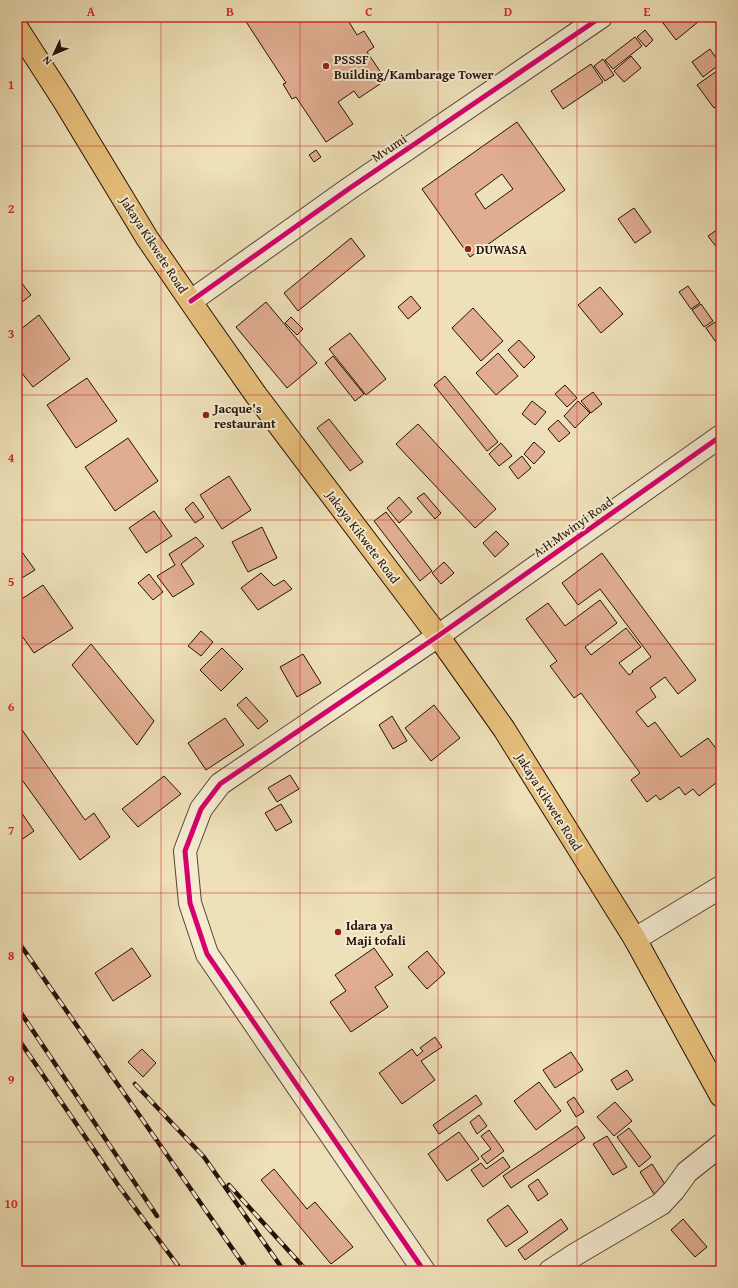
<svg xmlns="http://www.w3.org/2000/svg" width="738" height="1288" font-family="'Gentium Book Plus',serif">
<rect width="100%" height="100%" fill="#eee0b8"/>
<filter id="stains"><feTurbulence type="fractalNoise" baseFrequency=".005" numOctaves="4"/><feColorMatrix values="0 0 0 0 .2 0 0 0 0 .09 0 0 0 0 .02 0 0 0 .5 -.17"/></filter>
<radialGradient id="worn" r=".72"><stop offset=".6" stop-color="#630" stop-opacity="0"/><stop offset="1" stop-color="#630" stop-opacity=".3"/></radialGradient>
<!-- building -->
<path fill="#e0ad90" stroke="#241108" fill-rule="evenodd" d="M243,17H346L357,35L364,31L374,47L367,52L386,80L359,98L354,91L338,102L353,124L326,142L296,97L292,99L283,84L286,83Z
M662,17H704L676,40L660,19Z
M645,30L653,40L646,47L637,37Z
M635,37L642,46L613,69L605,60Z
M710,49L720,64L703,77L692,62Z
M631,56L641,68L624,82L614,71Z
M603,59L614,75L605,81L594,66Z
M591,64L603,82L563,109L551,91Z
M721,68V103L714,108L697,85Z
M517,122L565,190L470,257L422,189ZM502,174L513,189L485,209L475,194Z
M316,150L321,157L314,162L309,155Z
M634,208L651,232L635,243L618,219Z
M721,227V253L708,236Z
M351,238L365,256L298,311L284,293Z
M17,277L31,295L17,306Z
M688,286L700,303L691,309L679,292Z
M600,287L623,314L601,333L578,305Z
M411,296L421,308L408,319L398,307Z
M266,302L317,363L287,388L236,327Z
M701,304L713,321L704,327L692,310Z
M473,308L503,341L481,361L452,328Z
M39,315L70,359L33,387L17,367V332Z
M291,317L303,329L297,335L285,323Z
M715,322L721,331V343L718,345L706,328Z
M350,333L386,379L366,395L329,349Z
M519,340L535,357L524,368L508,350Z
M498,353L518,376L496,395L476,373Z
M333,356L364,394L355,401L325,363Z
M445,376L498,442L487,451L434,385Z
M87,378L117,421L76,448L47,405Z
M565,385L577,398L567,407L555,394Z
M593,392L602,404L591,413L581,401Z
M532,401L546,412L535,425L522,414Z
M578,401L590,413L575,428L564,416Z
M329,419L363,462L350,471L317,428Z
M558,420L570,433L559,442L548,429Z
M418,424L496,509L475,528L396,444Z
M128,438L158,481L115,511L85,467Z
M534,442L545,452L534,464L524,454Z
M501,443L512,456L499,466L489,454Z
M522,456L531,468L518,479L509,467Z
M229,476L251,510L222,529L200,495Z
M424,493L441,513L435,519L417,498Z
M399,497L412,512L399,523L387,508Z
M193,502L204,517L195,523L185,509Z
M154,511L172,536L146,553L129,528Z
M386,512L432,571L420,581L374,521Z
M262,527L277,558L248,572L232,542Z
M496,531L509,544L495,557L483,543Z
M196,537L204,546L181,564L194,584L173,597L157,576L175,565L169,554Z
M17,545L35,570L17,581Z
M602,553L696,680L678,694L665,677L650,688L656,697L636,712L648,727L655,722L681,757L708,738L721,755V779L699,796L693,789L685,795L679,787L660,800L656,795L647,802L631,780L640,773L581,693L574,698L550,666L557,661L526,619L548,603L565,626L600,600L617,623L585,647L591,655L626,628L641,647L619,663L629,675L633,672L632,671L651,657L600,589L578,605L562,583Z
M444,562L454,573L441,584L432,573Z
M261,573L274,586L284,580L292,589L258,610L241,588Z
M149,574L163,592L153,600L138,583Z
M43,585L73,628L34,653L17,629V602Z
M201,631L213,642L201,656L188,646Z
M91,644L154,721L137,745L72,665Z
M222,648L243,669L221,691L200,670Z
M303,654L321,683L297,697L280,667Z
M246,697L268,721L258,729L237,705Z
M434,705L460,738L431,761L405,728Z
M392,716L407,741L393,749L379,725Z
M225,718L244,745L206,770L188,743Z
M18,724L85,820L94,813L110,837L80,860L17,773V725Z
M290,775L299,789L277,802L268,788Z
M164,776L181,794L138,827L122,809Z
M281,804L292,822L276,831L265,813Z
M17,806L34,831L17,843Z
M132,948L151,976L113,1001L95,973Z
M374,948L393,975L375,987L388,1007L351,1032L330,1002L346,991L335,975Z
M427,951L445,973L427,989L408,967Z
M435,1037L442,1047L421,1061L435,1080L402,1104L379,1073L412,1049L417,1056L423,1051L420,1048Z
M142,1049L156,1063L143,1077L128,1062Z
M571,1052L583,1070L555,1088L543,1070Z
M627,1070L633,1080L617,1090L611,1080Z
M539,1082L561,1111L536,1130L514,1101Z
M476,1095L482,1104L439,1134L433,1125Z
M574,1097L584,1112L576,1117L567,1102Z
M615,1102L632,1121L614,1136L597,1117Z
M479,1115L487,1126L477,1134L470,1122Z
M577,1126L585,1138L511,1188L503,1176Z
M629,1128L651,1157L639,1167L617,1137Z
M489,1130L504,1151L487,1164L481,1156L491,1149L481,1136Z
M459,1132L479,1159L447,1181L428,1154Z
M607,1136L627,1167L613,1175L593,1144Z
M503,1157L510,1167L483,1187L471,1170L481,1163L486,1169Z
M652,1164L668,1189L656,1197L640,1172Z
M274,1169L307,1209L315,1202L353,1247L331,1264L261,1180Z
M538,1179L548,1194L538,1201L528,1186Z
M508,1205L528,1232L506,1247L487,1220Z
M561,1219L568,1229L525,1260L518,1250Z
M683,1219L707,1247L695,1257L671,1230Z"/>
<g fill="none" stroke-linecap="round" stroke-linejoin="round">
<defs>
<path id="minor" d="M191,301L350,188L601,17
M635,939L721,887
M424,1271L207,954L190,903L185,851L201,809L220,784L438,636L721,436
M550,1271L576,1254L661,1204L674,1190L687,1172L721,1145"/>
<path id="major" d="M17,28L64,101L147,238L202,318L256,395L438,636L504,729L635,939L721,1096"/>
</defs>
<!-- minor casing -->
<use href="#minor" stroke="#564534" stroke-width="24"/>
<!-- major casing -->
<use href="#major" stroke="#241108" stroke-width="24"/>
<!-- minor -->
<use href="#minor" stroke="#f4ebd1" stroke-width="22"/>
<!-- major -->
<use href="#major" stroke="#e7c07c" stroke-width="22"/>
<defs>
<path id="rail" d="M17,940L248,1271
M17,1007L157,1216
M17,1037L118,1185L182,1271
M135,1084L204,1157L284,1271
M229,1185L307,1271"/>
</defs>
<!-- rail casing -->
<use href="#rail" stroke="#241108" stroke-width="4.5"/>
<!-- rail -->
<use href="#rail" stroke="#f4ebd1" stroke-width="3" stroke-dasharray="9" stroke-linecap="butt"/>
<defs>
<path id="cycleway" d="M191,301L350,188L601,17
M424,1271L207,954L190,903L185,851L201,809L220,784L438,636L721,436"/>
</defs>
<!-- cycleway casing -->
<use href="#cycleway" stroke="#f4ebd1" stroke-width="8"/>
<!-- cycleway -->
<use href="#cycleway" stroke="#d6006c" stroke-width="5"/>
</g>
<!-- grid -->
<path fill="none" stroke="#d62828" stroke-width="1" stroke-opacity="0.55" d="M161,17V1271M300,17V1271M438,17V1271M577,17V1271M17,146H721M17,271H721M17,395H721M17,520H721M17,644H721M17,768H721M17,893H721M17,1017H721M17,1142H721"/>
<!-- markers -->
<g fill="#8f2418" stroke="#f4ebd1" stroke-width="1.5">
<circle cx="326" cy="66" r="4"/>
<circle cx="468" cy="249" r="4"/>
<circle cx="206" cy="415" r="4"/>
<circle cx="338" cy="932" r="4"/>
</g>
<g text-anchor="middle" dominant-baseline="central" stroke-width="4" stroke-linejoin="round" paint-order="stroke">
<!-- poi labels -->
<g font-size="13" font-weight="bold" fill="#241108" stroke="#f4ebd1" text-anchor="start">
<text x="334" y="59">PSSSF<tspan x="334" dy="15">Building/Kambarage Tower</tspan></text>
<text x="476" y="249">DUWASA</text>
<text x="214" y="408">Jacque's<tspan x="214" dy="15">restaurant</tspan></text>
<text x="346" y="925">Idara ya<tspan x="346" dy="15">Maji tofali</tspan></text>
</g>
<!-- street labels -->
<g font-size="13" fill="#241108" stroke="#f4ebd1">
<text transform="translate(389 148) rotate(-34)">Mvumi</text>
<text transform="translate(154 245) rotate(57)">Jakaya Kikwete Road</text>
<text transform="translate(573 527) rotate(-35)">A.H.Mwinyi Road</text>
<text transform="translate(363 537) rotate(53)">Jakaya Kikwete Road</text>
<text transform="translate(549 802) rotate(58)">Jakaya Kikwete Road</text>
</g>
</g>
<!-- margin -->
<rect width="738" height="1288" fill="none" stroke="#eee0b8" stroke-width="44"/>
<!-- north arrow -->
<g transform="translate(54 54) rotate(226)" stroke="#f4ebd1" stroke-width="3" paint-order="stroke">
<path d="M0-3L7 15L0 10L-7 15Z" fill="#241108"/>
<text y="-6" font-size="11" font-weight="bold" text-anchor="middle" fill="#241108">N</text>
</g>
<rect x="22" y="22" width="694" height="1244" fill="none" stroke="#d62828" stroke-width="1.5"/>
<g font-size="13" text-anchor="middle" font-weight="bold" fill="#d62828">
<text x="91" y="16">A</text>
<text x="230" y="16">B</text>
<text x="369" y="16">C</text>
<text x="508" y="16">D</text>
<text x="647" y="16">E</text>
<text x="11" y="89">1</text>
<text x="11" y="213">2</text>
<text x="11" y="338">3</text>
<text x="11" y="462">4</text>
<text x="11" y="586">5</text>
<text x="11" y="711">6</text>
<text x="11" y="835">7</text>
<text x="11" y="960">8</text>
<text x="11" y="1084">9</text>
<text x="11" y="1208">10</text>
</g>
<rect width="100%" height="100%" filter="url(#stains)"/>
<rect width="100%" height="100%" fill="url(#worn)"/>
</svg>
